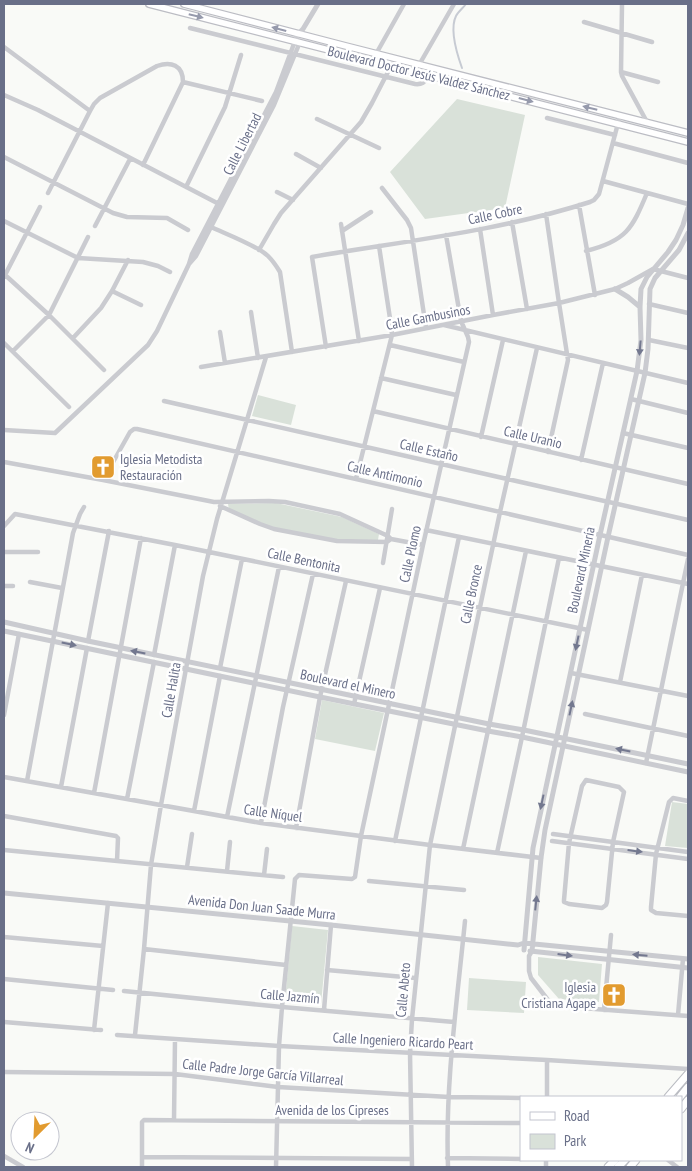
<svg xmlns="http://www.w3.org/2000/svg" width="692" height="1171" font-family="'PT Sans Narrow',sans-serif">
<rect width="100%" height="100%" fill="#f9faf7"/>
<!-- green -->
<path fill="#d9e1d9" d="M457,99L525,115L505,208L425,219L390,172Z
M258,395L296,405L291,425L252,416Z
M276,503L342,517L379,534L378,540L342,541L267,526L229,510L228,504Z
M322,700L384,713L375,751L315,739Z
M672,802L688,804V848L665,846Z
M292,926L328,930L321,1004L285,1000Z
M538,957L602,964L599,1002L559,999L538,975Z
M469,978L526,982L524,1013L467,1010Z"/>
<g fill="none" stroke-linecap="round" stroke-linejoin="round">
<!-- stream -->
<path stroke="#c7cbd3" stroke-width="2" d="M462,68C457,54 449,30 456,16C458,12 463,8 466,4"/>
<defs>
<path id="secondary" d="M149,4L688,142
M184,4L346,46L688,133"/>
<path id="primary" d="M668,1097L688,1074
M680,1097L688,1087
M681,1109L688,1100
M608,1167L615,1160
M618,1167L625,1160
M630,1167L636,1160"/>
</defs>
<!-- secondary casing -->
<use href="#secondary" stroke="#bcbdc4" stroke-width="8"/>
<!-- primary casing -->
<use href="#primary" stroke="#babcc2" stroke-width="9"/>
<!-- minor -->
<path stroke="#cacbd0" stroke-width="4.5" d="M622,4L621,72L622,76L647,122
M584,22L652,42
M190,28L415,84C423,85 425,81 429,76
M4,47L90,111
M376,54L404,4
M419,65L454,4
M621,72L658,82
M183,82L262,101
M4,95L38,110L219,204
M547,118L615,135
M317,119L379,148
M613,143L688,163
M296,154L321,168
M4,157L113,213L127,217L167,218L188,230
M143,165L183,82
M603,181L688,204
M186,187L225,107L241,55
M382,188L407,220L411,228L426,328
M277,192L293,200
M48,193L90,111L94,104L100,98L157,66C171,61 183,65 183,82
M579,205L595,295
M546,214L559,303L568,360L548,452
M4,221L78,258L143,262L158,266L170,272
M512,222L527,309
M341,224L359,341
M95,226L130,159
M211,227C226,234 258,246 268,256C273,261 277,267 280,272L292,352
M480,229L493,315
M342,231L371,212
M259,250L274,224L281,213L361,122L372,103L391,66
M586,251C626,241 632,229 647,193
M189,264L196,256L274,105L300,42
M4,274L49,315L104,370
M4,277L40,207
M112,291L141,305
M649,304L688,313
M251,312L258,358
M444,325L688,383
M220,332L225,363
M73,338L101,308L112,291L128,260
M649,340L688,348
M4,343L69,407
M390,345L464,362
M326,347L312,257C405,241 500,231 590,202L594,200L599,194L620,116
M13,351L49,315L88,237
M201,367L392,335L493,315L559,303L615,289L628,283L653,269L688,278
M381,378L456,395
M631,399L688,413
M164,401L688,520
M373,411L688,484
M4,430L55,433L148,345L157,331L189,264L192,254L276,92L295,41
M623,433L688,448
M481,437L503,340
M581,460L603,363
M4,462L103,480L214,502L269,501L285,502L340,514L388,536L391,539L423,545
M356,479L392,335L391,325L379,246
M103,480L130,432L134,429H137L688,555
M220,506L260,524L274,529L337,541L387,542L391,539
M4,526L15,514L175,545L588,630
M426,530L688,584
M4,552H38
M383,563L392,509
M30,582L62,588
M4,586H13
M88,641L109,531
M154,655L175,545
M220,668L242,559
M571,673L688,696
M620,682L642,575
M354,704L380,588
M585,714L688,736
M4,715L19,634
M646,763L688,559
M4,777L261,823L430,845L541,858
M586,780L619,787L624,792L613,842L607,902L606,905L602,908L569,904L564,902V900L569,843L582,786Z
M27,781L73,533L80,514L84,507
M61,787L87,648
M94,793L141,538
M127,799L154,662
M688,801L673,798L669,802L656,854L651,907V910L656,913L688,916
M194,811L220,676
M4,816L116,836L118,838L117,861
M227,817L279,567
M261,823L283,707L313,574
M296,828L320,697L346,581
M553,834L688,852
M395,841L459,537
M552,841L688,859
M463,849L526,551
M4,850L283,877
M497,853L522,737L559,558
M187,867L192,834
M227,871L230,842
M264,875L267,849
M369,881L464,890
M4,937L103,946
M144,949L286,965
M532,951L529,956V971L531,978L548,1000L555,1006L688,1016
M327,970L415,978
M4,979L113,990
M124,991L282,1007L454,1022
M324,1010L331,925
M604,1010L611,935
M678,1015L683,959
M4,1022L101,1030
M94,1030L108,903
M117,1035L279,1046L547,1060L688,1069
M135,1035L144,949L151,865L161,805L203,576L217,519L266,357
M547,1060V1097
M4,1072L175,1074L278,1087L449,1097L521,1098
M174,1120L175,1039
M4,1156L23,1167
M142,1157L412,1159
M447,1158L521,1159
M546,1160V1167
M668,1160L677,1167
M142,1167V1122L144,1120L521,1123
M276,1167L279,1046L282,1007L295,879L299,875L352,879L355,877L361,836L423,545L469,342L468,337L461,321L446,235
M412,1167L410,1053L412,1019L430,845L500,512L537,348
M448,1167C445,1085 457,1002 465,921"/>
<!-- tertiary -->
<path stroke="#cacbd0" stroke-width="5" d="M295,41L298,34L303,29L318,4
M615,289L628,297L640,307
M4,622L88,641L489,724L524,730L688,764
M4,631L320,697L488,731L522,737L688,772
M4,893L331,925L518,945L524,943L688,959
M524,950L533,848L600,535L637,371L641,340L640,307L641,289L647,277L668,252L676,240L683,225L688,208
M530,951L688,968
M532,951L541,858L545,830L608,537L645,373L648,349L650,289L655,278L679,250L688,233"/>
<!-- secondary -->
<use href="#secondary" stroke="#fff" stroke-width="5.5"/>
<!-- primary -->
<use href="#primary" stroke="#fff" stroke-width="7"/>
</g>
<!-- one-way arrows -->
<defs><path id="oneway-solid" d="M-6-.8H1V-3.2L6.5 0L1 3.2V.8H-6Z" transform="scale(1.25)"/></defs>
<g fill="#969aac">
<use href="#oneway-solid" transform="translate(196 16) rotate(14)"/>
<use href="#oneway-solid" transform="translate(279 29) rotate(-165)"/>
<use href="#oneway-solid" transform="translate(526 100) rotate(15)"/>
<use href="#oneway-solid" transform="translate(590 108) rotate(-166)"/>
</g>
<g fill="#73788f">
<use href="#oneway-solid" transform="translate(640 348) rotate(95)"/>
<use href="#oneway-solid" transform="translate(577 643) rotate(102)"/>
<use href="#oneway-solid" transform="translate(69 644) rotate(12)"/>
<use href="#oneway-solid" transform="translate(138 652) rotate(-169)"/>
<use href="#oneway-solid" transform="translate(571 708) rotate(-78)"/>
<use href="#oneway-solid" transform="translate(623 750) rotate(-168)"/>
<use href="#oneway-solid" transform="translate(542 802) rotate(102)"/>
<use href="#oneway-solid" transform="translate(635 851) rotate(7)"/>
<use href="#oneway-solid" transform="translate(536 903) rotate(-84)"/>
<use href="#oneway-solid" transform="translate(565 955) rotate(7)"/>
<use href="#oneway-solid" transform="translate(640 955) rotate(-175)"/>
</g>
<!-- icons -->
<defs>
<symbol id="church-square" viewBox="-11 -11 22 22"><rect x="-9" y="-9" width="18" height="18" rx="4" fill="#e29b2f" stroke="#fff"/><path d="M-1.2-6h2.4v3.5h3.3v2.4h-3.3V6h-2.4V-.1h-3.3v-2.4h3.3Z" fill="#fff"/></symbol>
</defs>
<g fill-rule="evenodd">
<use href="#church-square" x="89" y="453" width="28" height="28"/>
<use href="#church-square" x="600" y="981" width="28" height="28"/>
</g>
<g text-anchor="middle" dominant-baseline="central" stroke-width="5" stroke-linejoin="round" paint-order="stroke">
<!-- street labels -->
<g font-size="14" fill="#696f88" stroke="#fff">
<text transform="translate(419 73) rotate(14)">Boulevard Doctor Jesús Valdez Sánchez</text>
<text transform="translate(242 144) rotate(-63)">Calle Libertad</text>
<text transform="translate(495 214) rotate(-12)">Calle Cobre</text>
<text transform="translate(428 317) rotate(-11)">Calle Gambusinos</text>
<text transform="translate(533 437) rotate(13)">Calle Uranio</text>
<text transform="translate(429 450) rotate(13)">Calle Estaño</text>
<text transform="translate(385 474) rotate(13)">Calle Antimonio</text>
<text transform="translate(410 554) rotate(-78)">Calle Plomo</text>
<text transform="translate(304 560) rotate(12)">Calle Bentonita</text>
<text transform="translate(581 570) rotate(-78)">Boulevard Minería</text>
<text transform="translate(471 594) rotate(-78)">Calle Bronce</text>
<text transform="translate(348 684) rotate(12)">Boulevard el Minero</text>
<text transform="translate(171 690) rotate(-80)">Calle Halita</text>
<text transform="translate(273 813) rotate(8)">Calle Níquel</text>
<text transform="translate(262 907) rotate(6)">Avenida Don Juan Saade Murra</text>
<text transform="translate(403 990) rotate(-85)">Calle Abeto</text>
<text transform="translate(290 996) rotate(5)">Calle Jazmín</text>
<text transform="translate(403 1041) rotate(3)">Calle Ingeniero Ricardo Peart</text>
<text transform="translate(263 1072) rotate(6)">Calle Padre Jorge García Villarreal</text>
<text x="332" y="1110">Avenida de los Cipreses</text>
</g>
<!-- poi labels -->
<g font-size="14" fill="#696f88" stroke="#fff" text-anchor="start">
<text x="120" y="459">Iglesia Metodista<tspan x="120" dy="16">Restauración</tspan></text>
<text x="596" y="987" text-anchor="end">Iglesia<tspan x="596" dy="16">Cristiana Agape</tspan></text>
</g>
</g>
<!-- border -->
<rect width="692" height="1171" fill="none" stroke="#696f88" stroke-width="10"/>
<!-- legend -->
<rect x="520" y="1096" width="162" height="65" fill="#ffffff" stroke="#c3c5cf"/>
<rect x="530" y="1112" width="25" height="8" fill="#ffffff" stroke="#c3c5cf"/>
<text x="564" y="1121" font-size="15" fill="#696f88">Road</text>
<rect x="530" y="1134" width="25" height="15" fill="#d9e1d9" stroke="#c3c5cf"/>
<text x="564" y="1146" font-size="15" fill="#696f88">Park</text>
<!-- north arrow -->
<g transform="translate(35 1136) rotate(204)"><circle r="24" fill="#ffffff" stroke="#c3c5cf"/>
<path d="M0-4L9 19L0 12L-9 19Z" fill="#e29b2f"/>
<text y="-8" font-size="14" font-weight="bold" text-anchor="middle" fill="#696f88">N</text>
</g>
</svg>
